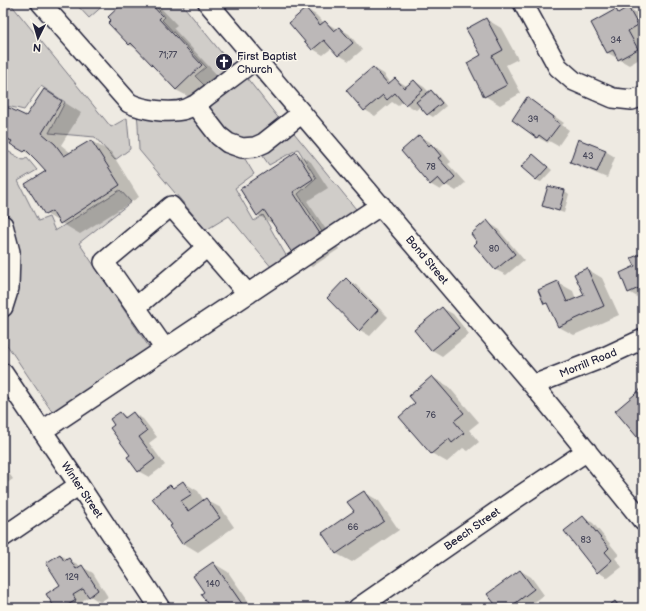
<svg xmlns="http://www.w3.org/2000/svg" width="646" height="611" font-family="'Balsamiq Sans',sans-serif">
<rect width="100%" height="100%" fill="#eeeae2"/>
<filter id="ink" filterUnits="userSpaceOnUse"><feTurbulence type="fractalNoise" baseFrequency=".025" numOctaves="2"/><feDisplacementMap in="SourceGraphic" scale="8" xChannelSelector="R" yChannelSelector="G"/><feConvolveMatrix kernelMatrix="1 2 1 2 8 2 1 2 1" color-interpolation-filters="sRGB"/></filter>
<g filter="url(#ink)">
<!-- green -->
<path fill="#d0cdc9" stroke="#797882" d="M8,3H10L111,127L127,118L130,149L115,160L95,137L49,133L65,102L41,86L24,110L3,105V6Z
M75,3H106L89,18Z
M153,3H181L233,67L207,88L195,76L206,67L162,20L165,17Z
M246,77L280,120L257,137L247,140L232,138L211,115L210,108L214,102Z
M137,113L192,116L213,141L227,154L245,159L254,174L235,188L254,221L263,215L288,259L273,269L255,248L229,216L206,230L139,150L138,124Z
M290,128L360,214L326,238L298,194L316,178L298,149L269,165L260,152Z
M3,144L5,145L4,149L23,160L27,158L37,170L18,181L38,221L49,217L55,231L120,190L131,202L79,243L153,353L55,416L3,339Z"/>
<!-- shadow -->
<path fill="#0003" d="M125,3H156L177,25L173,28L217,75L191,98L176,90L140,50L129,45L109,23Z
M628,8L639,14L643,22V34L637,37L643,47V57L629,65L608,53L616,11L619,13Z
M306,9L316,15L324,23L325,22L335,28L337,30L339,28L349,34L362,50L349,61L339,55L332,48L323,55L313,49L290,23Z
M486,19L501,28L518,59L506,65L521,93L500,105L485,96L482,55Z
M374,68L384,74L391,83L395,79L405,85L407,87L414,81L424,87L429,92L431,91L436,94L446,106L433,117L428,114L421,106L416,110L406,104L403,101L398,106L392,102L375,116L365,110L348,90Z
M45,91L64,102L81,113L61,145L71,153L91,141L111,152L139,197L80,234L46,214L47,171L36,158L12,144L3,142V108L27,118Z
M528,99L538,105L564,123L562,125L569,130L558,146L549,141L548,143L537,137Z
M420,136L430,142L433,146L442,151L451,162L448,164L465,183L456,191L446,185L440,190L430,184Z
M605,151L615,157L607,178L581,167L571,162Z
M296,153L311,162L328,188L307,201L339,249L312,267L297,258L273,224L258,215Z
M533,155L538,158L552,170L541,182L536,180Z
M565,191L569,194L564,213L548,208L543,206Z
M487,222L497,228L524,260L506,275L496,270L476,245Z
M643,254V296L639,298L629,292L636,267Z
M587,269L602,278L619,315L574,335L559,327L550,306L545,303L557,282L573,291L576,299L585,295Z
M346,279L356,285L388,317L370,336L360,330Z
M442,308L453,314L469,334L442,356L432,350L416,330Z
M432,377L448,386L479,422L469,430L479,442L468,451L463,448L447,462L431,453L416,403Z
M120,413L127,417L133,413L143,419L157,437L149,443L165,465L149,477L138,471L132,456L115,425Z
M3,467L5,468L13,479L3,486Z
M183,482L198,491L204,501L206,500L221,508L234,527L198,552L183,543L172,527L173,526L170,486L174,488Z
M364,492L379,501L399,530L352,562L337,554Z
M583,517L593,523L619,555L615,558L622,567L608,578L598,572Z
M60,555L79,565L81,568L82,567L93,573L108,597L100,602L90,596L82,601L85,606L82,608H56L61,585Z
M213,563L228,572L253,608H212L205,592Z
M521,571L531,577L544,595L527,608H499Z"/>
<!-- building -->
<path fill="#bcb8b8" stroke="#22223b" d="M123,3H150L162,16L159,19L202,65L176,90L131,43L129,45L108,23L111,20L108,17Z
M628,7L638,25L628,31L638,49L618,60L613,50L607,53L591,23L616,9L618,13Z
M306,8L320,25L325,21L334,31L339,27L353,43L338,56L324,40L312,50L289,23Z
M486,18L503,50L492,56L507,85L484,97L467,63L481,55L466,29Z
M373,67L388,84L395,78L404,88L414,80L423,90L405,105L395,93L387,100L383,95L364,111L346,90Z
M44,89L62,101L42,133L55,144L64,156L91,140L120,185L60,224L52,211L45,215L25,184L46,171L37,161L26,150L24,152L10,144L12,141L3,137V107L9,108L26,116Z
M431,90L442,103L427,115L416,102Z
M527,97L554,117L553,119L560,124L547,141L539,135L537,138L512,120Z
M419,135L429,146L431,144L441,156L438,158L455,177L445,186L438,178L430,185L401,151Z
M578,139L606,150L597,172L570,162Z
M296,152L313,179L293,192L324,240L296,259L264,210L257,216L240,189Z
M533,154L548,167L536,180L521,167Z
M548,186L565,190L559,211L542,206Z
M487,220L515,254L495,270L474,245L477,242L471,234Z
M643,253V286L628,293L620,273L635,266L631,258Z
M587,268L604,306L558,327L547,303L544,304L538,290L558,281L567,302L584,295L574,274Z
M346,278L378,310L359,331L327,298Z
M442,307L459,328L431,351L414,330Z
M432,376L464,413L454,421L464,433L452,443L449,439L431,454L399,417L415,403L409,396Z
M641,389L643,391V444L615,411Z
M120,412L125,418L133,412L147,431L139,437L155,459L138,472L127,457L130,455L110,428L114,425L110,419Z
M183,481L192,494L181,501L188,511L206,498L220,518L182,544L170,526L172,525L152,498L170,485L173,488Z
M364,491L384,521L336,554L322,533L354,511L347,502Z
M583,516L609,548L605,552L612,560L597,573L564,531Z
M60,554L64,561L69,558L76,569L82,565L98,590L89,597L83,589L73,595L76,600L63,608H55L46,594L60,585L46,563Z
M213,562L245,608H210L201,594L204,592L193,576Z
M520,570L534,589L509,608H498L487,594Z
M615,601L620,608H606Z"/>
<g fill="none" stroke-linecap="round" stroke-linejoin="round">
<defs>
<path id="minor" d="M41,3L129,103C143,110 170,114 186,109C189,108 192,106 195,105L256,59
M208,3L533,385L643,521
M523,3L558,67L574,81L613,98L632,100L643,96
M195,105L219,136L228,143L242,148L255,147L264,143L302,113
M3,225L10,252L9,288L3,307
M136,307L207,247
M165,349L104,262L171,206L248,294
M3,373L79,485L160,608
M533,385L600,359L643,339
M42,431L381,205
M3,537L79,485
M358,608L518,497L587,451"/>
</defs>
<!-- minor casing -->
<use href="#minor" stroke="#22223b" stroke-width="22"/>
<!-- minor -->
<use href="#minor" stroke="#fbf7ec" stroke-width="19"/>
</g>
</g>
<!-- icons -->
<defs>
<symbol id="church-disc" viewBox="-11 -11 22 22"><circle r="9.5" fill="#22223b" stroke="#fbf7ec"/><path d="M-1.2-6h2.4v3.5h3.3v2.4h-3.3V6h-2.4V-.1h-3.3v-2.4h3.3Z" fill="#fff"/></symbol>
</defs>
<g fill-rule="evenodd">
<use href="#church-disc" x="214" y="52" width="20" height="20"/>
</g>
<g text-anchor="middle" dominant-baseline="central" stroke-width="3" stroke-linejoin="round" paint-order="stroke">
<!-- number labels -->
<g font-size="9" fill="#48485a">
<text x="616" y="40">34</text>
<text x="168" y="55">71;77</text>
<text x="533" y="119">39</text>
<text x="588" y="156">43</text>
<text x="431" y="167">78</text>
<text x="494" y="249">80</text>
<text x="431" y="415">76</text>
<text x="353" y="527">66</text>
<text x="586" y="540">83</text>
<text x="72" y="577">129</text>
<text x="213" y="584">140</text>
</g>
<!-- poi labels -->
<g font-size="11" fill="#22223b" stroke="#fbf7ec" text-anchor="start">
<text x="237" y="56">First Baptist<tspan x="237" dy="13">Church</tspan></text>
</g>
<!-- street labels -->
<g font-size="11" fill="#22223b" stroke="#fbf7ec">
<text transform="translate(427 260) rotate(50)">Bond Street</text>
<text transform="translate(588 363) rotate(-22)">Morrill Road</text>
<text transform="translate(82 490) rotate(56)">Winter Street</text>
<text transform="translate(472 529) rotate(-35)">Beech Street</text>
</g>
</g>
<!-- margin -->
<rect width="646" height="611" fill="none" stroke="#fbf7ec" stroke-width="16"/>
<rect x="8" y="8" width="630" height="595" fill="none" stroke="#22223b" stroke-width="1.5" filter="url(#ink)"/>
<!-- north arrow -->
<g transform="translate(38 38) rotate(185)" stroke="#fbf7ec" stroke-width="3" paint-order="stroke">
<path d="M0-3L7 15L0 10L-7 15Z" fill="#22223b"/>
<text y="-6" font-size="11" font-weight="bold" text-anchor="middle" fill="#22223b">N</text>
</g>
</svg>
